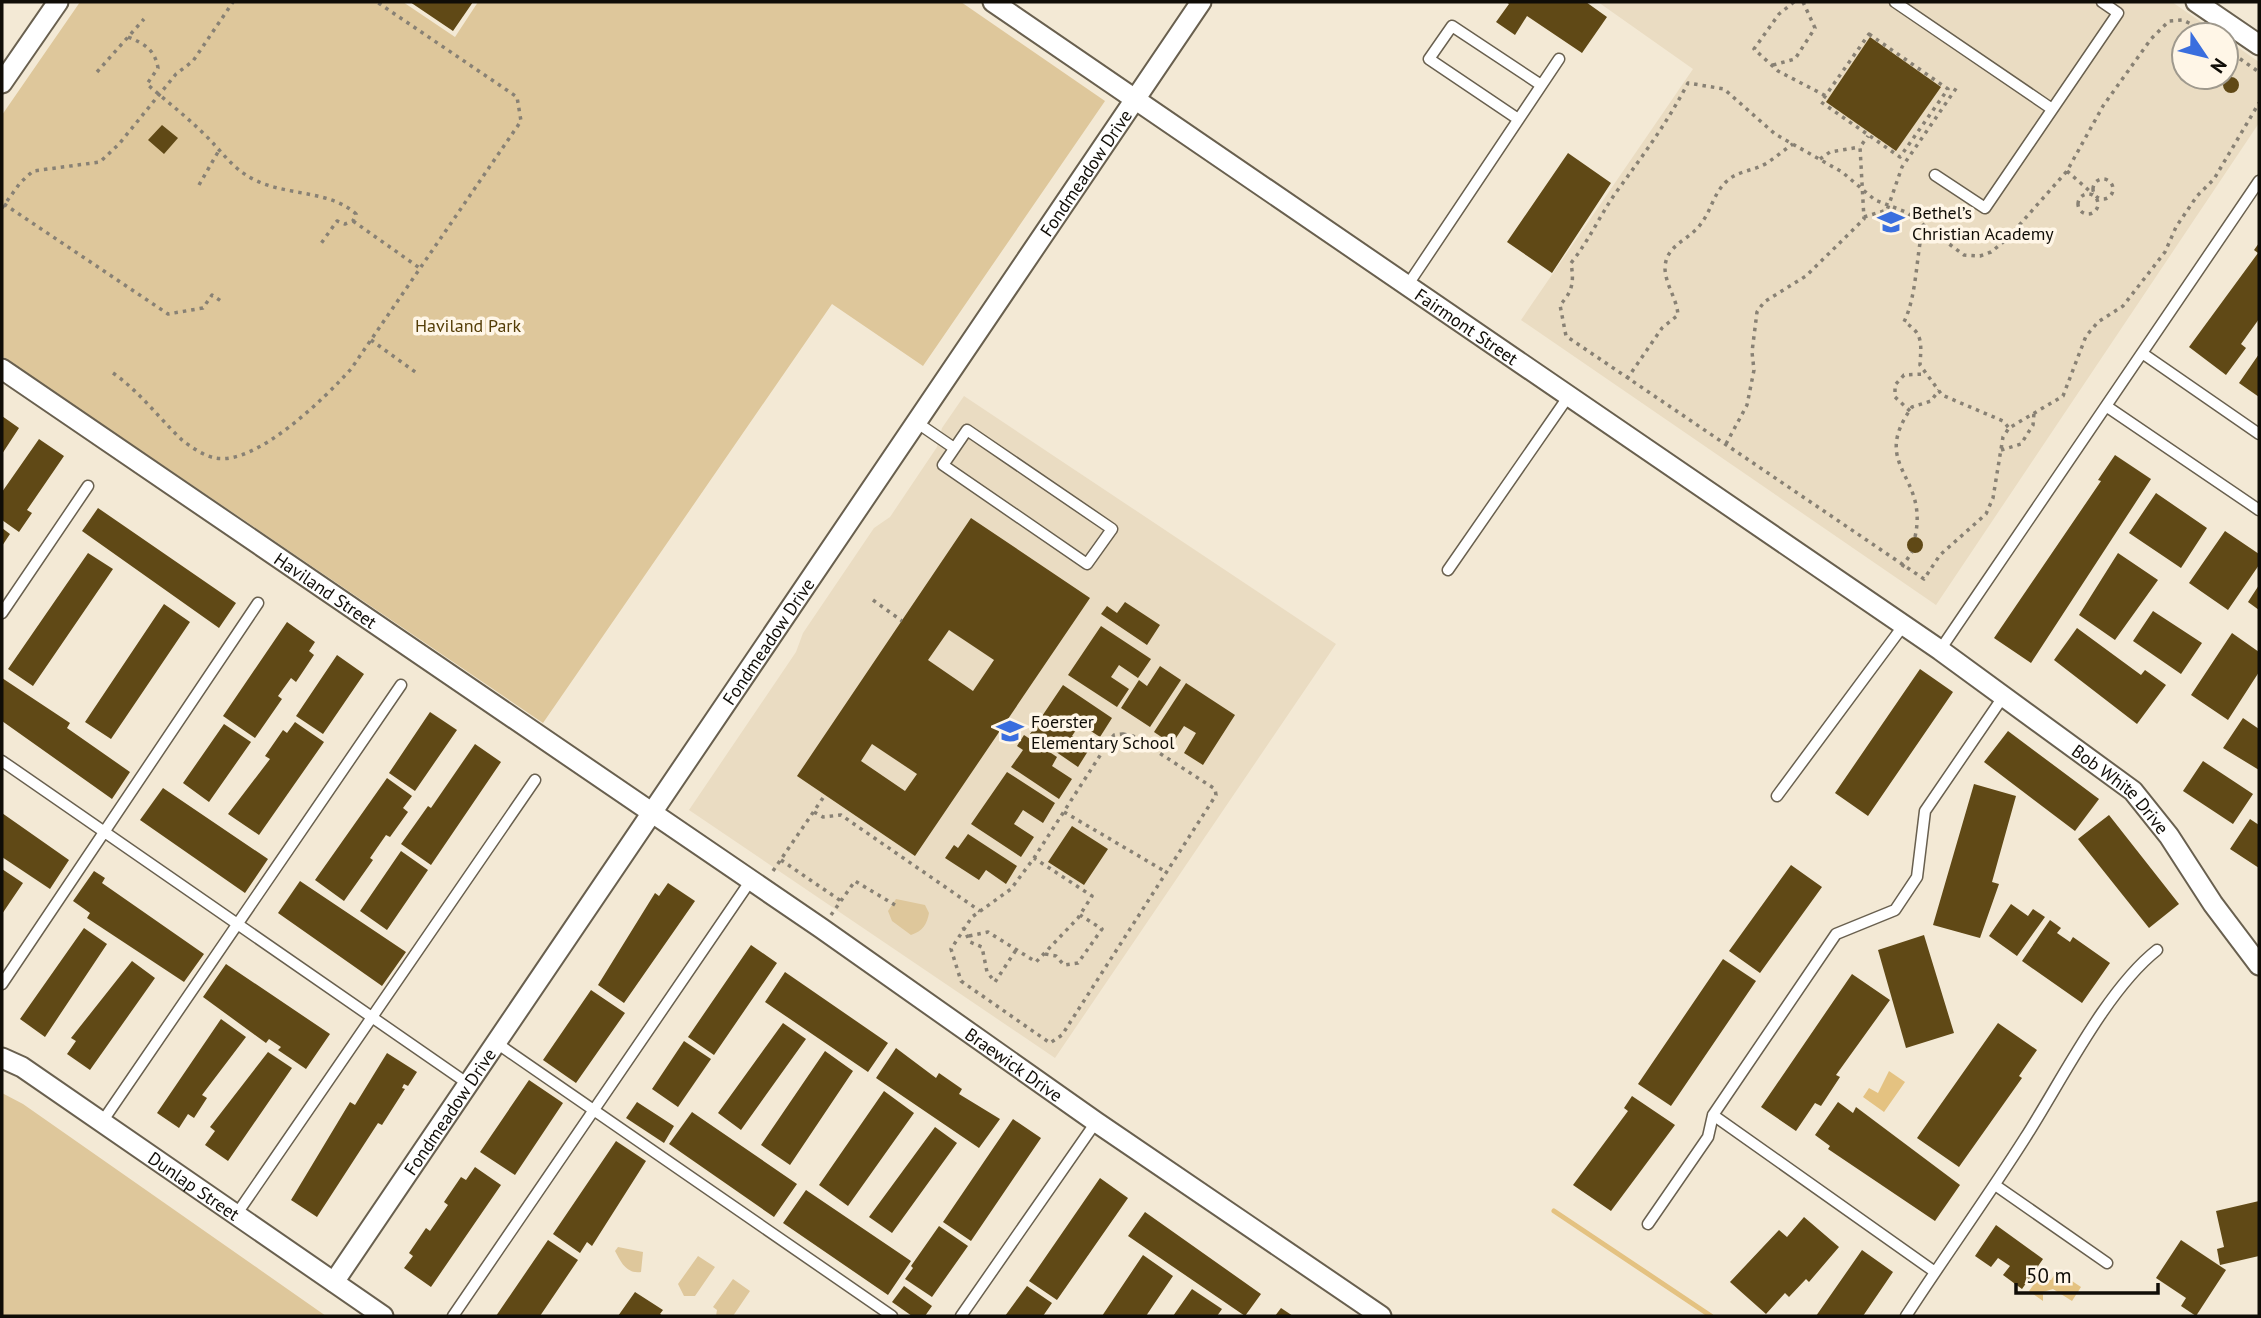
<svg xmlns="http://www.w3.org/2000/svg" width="2261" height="1318" font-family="'PT Sans',sans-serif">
<rect width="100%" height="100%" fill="#f3e9d5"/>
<!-- built -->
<path fill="#eadcc2" d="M1598,2H2172L2220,35H2184V77H2226V39L2259,62V123L1936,605L1521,320L1693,69Z
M964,396L1336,644L1055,1058L689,810L796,652L803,633L874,528L890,517L937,447L942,428Z"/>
<!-- green -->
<path fill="#dec79b" d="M80,2H403L455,37L478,2H961L1105,101L923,366L832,304L543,723L2,356V115Z
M896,899L925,905L929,913C927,924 923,931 911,935L892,921L888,911Z
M2,1093L23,1104L326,1316H2Z
M618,1247L643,1252L641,1272C626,1274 621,1262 615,1251Z
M698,1256L715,1267L695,1296H684L678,1284Z
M733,1279L750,1291L733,1316H716L717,1310L713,1307Z"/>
<!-- water -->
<path fill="#e4c281" d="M1889,1071L1905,1082L1884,1112L1863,1097L1869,1088L1878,1093Z
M2057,1271L2081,1287L2072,1301L2053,1289L2043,1292V1301L2029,1291L2038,1279L2051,1280Z"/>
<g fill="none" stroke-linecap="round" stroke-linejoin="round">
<!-- stream -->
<path stroke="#e4c281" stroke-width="5" d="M1554,1211L1711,1316"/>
</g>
<!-- building -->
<path fill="#604916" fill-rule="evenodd" d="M410,2H473L453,31Z
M1506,2H1586L1607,17L1582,53L1527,16L1515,35L1496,22L1509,4Z
M1870,37L1941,87L1896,151L1826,102Z
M2223 85a8 8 0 1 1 16 0a8 8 0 1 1-16 0Z
M162,125L178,138L164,154L148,140Z
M1568,153L1611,183L1552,273L1507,242Z
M2259,243V319L2241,344L2246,348L2226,375L2189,347L2258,253L2254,250Z
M2259,354V397L2239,383Z
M2,416L19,428L2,454Z
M39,439L64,456L27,510L32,513L19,532L2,520V492Z
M2115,455L2151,479L2031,663L1994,638L2101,481L2098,480Z
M2156,493L2207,528L2181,568L2129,533Z
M98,508L236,603L219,628L82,531Z
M971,518L1090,598L915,856L797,776ZM949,630L994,660L973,691L928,660ZM872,744L917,774L905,791L861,761Z
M2,528L10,534L2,546Z
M2225,531L2259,554V565L2228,610L2189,583Z
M1907 545a8 8 0 1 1 16 0a8 8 0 1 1-16 0Z
M88,553L113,569L33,686L8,669Z
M2118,553L2158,580L2115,640L2079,615Z
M2259,585V610L2248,602Z
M1125,602L1160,625L1147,645L1101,614L1107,606L1117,613Z
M164,604L190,622L111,739L85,722Z
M2153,611L2202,643L2181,674L2133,641Z
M287,622L315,642L309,651L314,655L296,682L291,678L278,696L282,699L255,738L223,716Z
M1101,626L1151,659L1138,678L1119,665L1111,677L1129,689L1117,707L1068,675Z
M2077,628L2141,675L2145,670L2166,685L2137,724L2054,660Z
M2232,633L2259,652V672L2228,720L2191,695Z
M337,655L364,674L323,734L296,716Z
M1160,666L1181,680L1150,727L1121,708L1139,680L1147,686Z
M1920,669L1953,692L1868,816L1835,793Z
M2,678L70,723L67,728L130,772L112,799L2,721Z
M1186,683L1235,715L1203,765L1184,753L1196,733L1184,726L1172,744L1154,732Z
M1063,685L1112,718L1100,737L1080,724L1072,736L1090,748L1078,767L1030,734Z
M430,712L457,730L415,791L389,773Z
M2243,718L2259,729V770L2223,748Z
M295,722L324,742L259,835L228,814L270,759L265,756L283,730L287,733Z
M224,724L251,742L209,802L183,783Z
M2008,731L2099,799L2075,831L1984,762Z
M1024,735L1057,757L1052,766L1072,779L1059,799L1011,767L1023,750L1017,746Z
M475,744L501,762L431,865L401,844L428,806L431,808Z
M2203,761L2253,794L2233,824L2183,791Z
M1007,772L1055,803L1043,823L1023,810L1014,824L1034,837L1021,857L971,824Z
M387,778L412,796L403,808L408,812L390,837L386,835L370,858L373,860L344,901L315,880Z
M1974,784L2016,796L1992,882L1999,884L1980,938L1933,925Z
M163,788L268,859L245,893L140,820Z
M2,813L69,860L50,889L2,857Z
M2109,815L2179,904L2149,928L2078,839Z
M2250,819L2259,825V868L2230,849Z
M1072,826L1108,849L1084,885L1048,862Z
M968,834L1017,866L1006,884L986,870L979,880L945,858L954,845L958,848Z
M401,851L428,870L387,930L360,911Z
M1791,865L1822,887L1760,973L1729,951Z
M2,869L23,883L2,914Z
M94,871L105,878L102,883L204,954L184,982L87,918L90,913L73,901Z
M300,881L406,952L382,986L278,913Z
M668,883L695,901L624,1003L598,985L655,893L659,896Z
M2011,904L2028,916L2033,909L2045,917L2017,956L1989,936Z
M2050,920L2061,928L2057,933L2070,942L2073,937L2110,963L2082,1003L2022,961Z
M84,928L107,944L45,1037L20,1019Z
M1924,935L1954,1033L1906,1048L1878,950Z
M751,945L777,963L714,1055L688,1037Z
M1723,959L1756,981L1671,1106L1638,1084Z
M132,961L155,978L90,1070L67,1054L76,1041L71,1038Z
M226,964L330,1034L306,1069L278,1050L281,1047L269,1039L266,1043L203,997Z
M785,972L888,1043L868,1072L765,1002Z
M1852,974L1890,1000L1836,1075L1840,1077L1821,1106L1815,1103L1796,1131L1761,1107Z
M591,990L625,1013L576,1083L543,1060Z
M221,1019L246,1037L202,1095L207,1098L194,1118L188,1114L179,1128L157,1113Z
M783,1023L806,1039L741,1130L718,1113Z
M1998,1023L2037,1050L2019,1076L2022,1078L1959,1167L1917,1138Z
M684,1041L711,1059L678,1107L652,1089Z
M896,1048L936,1078L939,1073L962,1089L959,1094L1000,1119L979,1148L876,1078Z
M825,1051L853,1071L790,1165L761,1145Z
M268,1052L292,1068L228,1161L205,1145L215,1131L210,1127Z
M387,1053L417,1072L408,1086L404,1084L402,1088L405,1089L382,1125L378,1123L317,1217L291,1200L350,1102L355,1105Z
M529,1080L563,1103L515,1175L480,1152Z
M884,1091L914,1113L848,1206L819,1185Z
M1632,1096L1675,1125L1611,1211L1573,1185L1628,1111L1624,1108Z
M637,1102L674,1126L664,1143L626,1118Z
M1838,1102L1853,1113L1856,1107L1960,1185L1935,1221L1828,1149L1830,1146L1815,1135Z
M692,1112L797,1184L774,1217L669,1144Z
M1013,1119L1041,1138L971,1241L943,1222Z
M935,1127L957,1143L892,1233L869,1217Z
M616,1141L646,1161L592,1246L587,1242L580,1253L553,1234Z
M475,1167L501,1185L431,1287L404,1268L413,1256L409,1253L426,1228L430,1231L448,1205L444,1202L461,1177L466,1180Z
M1100,1178L1128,1198L1057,1300L1029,1281Z
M806,1190L911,1261L888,1295L783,1223Z
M2259,1201V1256L2220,1265L2217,1249L2224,1247L2216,1211Z
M1145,1212L1261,1294L1245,1316L1128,1236Z
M1804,1217L1839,1247L1809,1282L1806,1279L1789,1297L1785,1293L1766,1314L1730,1282L1779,1230L1787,1237Z
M1996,1225L2043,1259L2022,1289L2003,1275L2010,1266L1998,1258L1991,1267L1975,1256Z
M939,1226L968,1246L932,1297L905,1279L913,1268L911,1266Z
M548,1240L578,1260L540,1316H496Z
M2181,1240L2226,1270L2196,1316L2181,1306L2186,1298L2156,1278Z
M1862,1250L1893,1272L1863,1316H1816Z
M1143,1255L1173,1276L1146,1316H1102Z
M904,1286L932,1306L925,1316H912L892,1302Z
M1027,1286L1052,1303L1043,1316H1005Z
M1192,1289L1222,1309L1217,1316H1173Z
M635,1292L663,1310L660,1314L663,1316H618Z
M1281,1308L1293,1316H1275Z"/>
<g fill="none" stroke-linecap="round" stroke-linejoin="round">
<defs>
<path id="service" d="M1895,2L2052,109
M1518,119L1429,59L1452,26L1541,85
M1935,175L1985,208L2118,13L2102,2
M1407,286L1559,59
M2142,353L2259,434
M2106,406L2259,510
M916,422L954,448
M967,430L1112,529L1087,564L943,465Z
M1448,570L1568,397
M2,613L88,486
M1940,650L2259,181
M2,761L467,1083
M1777,796L1903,626
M2,984L258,603
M495,1042L892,1316
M1713,1115L1935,1272
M102,1122L401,685
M1995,1185L2107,1263
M236,1215L535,780
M1648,1224L1708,1137L1713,1115L1836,934L1895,910L1917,877L1925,811L2003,697
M453,1316L751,880
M961,1316L1096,1122
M1906,1316C1945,1256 1987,1198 2025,1138C2061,1082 2106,990 2157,950"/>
<g id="minor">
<path id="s1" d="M993,2L1940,650L2133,791L2169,836L2213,904L2259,965"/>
<path d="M2196,2L2259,45"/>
<path d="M2,83L58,2"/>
<path id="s2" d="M2,369L821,928L1096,1122L1381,1316"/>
<path id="s3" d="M2,1058L22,1067L383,1316"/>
<path id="s4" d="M334,1282L1201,2"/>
</g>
</defs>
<!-- service casing -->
<use href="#service" stroke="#69604f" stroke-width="13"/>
<!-- minor casing -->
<use href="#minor" stroke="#69604f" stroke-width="23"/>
<!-- path -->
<path stroke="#888174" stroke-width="3.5" stroke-dasharray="3.5 5" stroke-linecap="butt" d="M1794,2L1779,14L1754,49L1778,71L1826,96
M2197,27L2183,20L2169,21L2151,39L2103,106L2067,171L2007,239L1991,252L1980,256L1964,255L1906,212L1875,200L1842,172L1775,134L1724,89L1688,83C1667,123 1644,154 1617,191C1600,215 1590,239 1571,263C1574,282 1573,291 1560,305L1566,336L1924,579L1940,555L1986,514L1993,498L2003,437L2009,428L2063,396L2086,336L2098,322L2123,306L2165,252L2176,227L2197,196L2214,179L2259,103
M1869,34L1948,89L1900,157L1821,102Z
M128,37C145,44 155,50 158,68L147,84C166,101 186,116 204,134C222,151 232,169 255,180C287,196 330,190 356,214L353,221L345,224L337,221L320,245
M2226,49L2259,72
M1773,65L1795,59L1815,28L1803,2
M97,72L144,19
M1820,159L1830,152L1860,147
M2067,171L2093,194
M2093 189a10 10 0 1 1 20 0a10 10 0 1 1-20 0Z
M199,185L218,152
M2078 204a10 10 0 1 1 20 0a10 10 0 1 1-20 0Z
M4,204L168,314L203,308L212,295L224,303
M2,208L20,183L33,171L100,162L119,144L176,74L193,61L233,2
M1864,217L1887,210L1902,167L1957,87
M353,221L421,269
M1923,227C1916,257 1917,295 1904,322C1924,333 1921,345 1920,365L1942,395L2003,421L2009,428
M371,340L418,374
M113,373C140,392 158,417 182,440C191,447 204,456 215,458C256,466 325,398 351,369L521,121L517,97L377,2
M1627,379L1662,328L1678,315C1677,299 1666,286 1665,269C1665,245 1688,241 1700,225C1712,210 1713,193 1728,180C1740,170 1754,171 1767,163C1776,157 1784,150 1793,144
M1910,411L1895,397V385L1904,375L1925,374
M1726,444L1747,405L1754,370L1752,352L1757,312L1764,302L1806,276L1864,219L1860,147L1868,136
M2001,450L2021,444L2033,425L2034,413
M1915,537C1929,474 1869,467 1912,407L1931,401L1939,390
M1902,567L1912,552
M873,600L902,621
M1123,734L1133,736L1215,789L1216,795L1062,1035L1050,1043L961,981L951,949L972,917L1011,889L1034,858L1110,740L1114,735Z
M814,812L823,817L841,815L980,911
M1064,812L1166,872
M781,860L841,901
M773,871L825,795
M831,915L855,881L895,905
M963,927L970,942L982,947L987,972L995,982L1016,950
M969,936L988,932L1036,962L1078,918L1092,896L1034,858
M1045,954L1056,956L1064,965L1078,963L1102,929L1080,915"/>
<!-- service -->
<use href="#service" stroke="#fff" stroke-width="10"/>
<!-- minor -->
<use href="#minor" stroke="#fff" stroke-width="19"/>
</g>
<!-- icons -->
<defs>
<symbol id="school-bare" viewBox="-9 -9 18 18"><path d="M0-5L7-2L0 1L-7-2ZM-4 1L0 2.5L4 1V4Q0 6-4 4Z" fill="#3a6ede" stroke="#fff6e7" stroke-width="2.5" paint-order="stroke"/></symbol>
</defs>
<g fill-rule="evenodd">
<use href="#school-bare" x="1872" y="203" width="38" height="38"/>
<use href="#school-bare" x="991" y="712" width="38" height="38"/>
</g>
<g text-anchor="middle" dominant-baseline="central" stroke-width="7" stroke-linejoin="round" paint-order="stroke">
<!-- street labels -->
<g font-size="18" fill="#100d07" stroke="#fff6e7">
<text stroke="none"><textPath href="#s4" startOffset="1340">Fondmeadow Drive</textPath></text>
<text stroke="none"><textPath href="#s1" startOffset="574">Fairmont Street</textPath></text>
<text stroke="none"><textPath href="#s2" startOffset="392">Haviland Street</textPath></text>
<text stroke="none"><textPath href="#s4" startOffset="774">Fondmeadow Drive</textPath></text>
<text stroke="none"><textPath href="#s1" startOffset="1376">Bob White Drive</textPath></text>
<text stroke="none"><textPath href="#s2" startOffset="1228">Braewick Drive</textPath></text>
<text stroke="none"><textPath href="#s4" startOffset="206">Fondmeadow Drive</textPath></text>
<text stroke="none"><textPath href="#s3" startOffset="231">Dunlap Street</textPath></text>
</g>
<!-- poi labels -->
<g font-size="18" fill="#100d07" stroke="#fff6e7" text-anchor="start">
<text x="1912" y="212">Bethel’s<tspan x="1912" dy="21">Christian Academy</tspan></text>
<text x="1031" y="721">Foerster<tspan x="1031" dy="21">Elementary School</tspan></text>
</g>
<!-- park labels -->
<g font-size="18" fill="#543d07" stroke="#fff6e7">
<text x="468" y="325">Haviland Park</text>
</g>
</g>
<!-- border -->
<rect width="2261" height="1318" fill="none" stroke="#100d07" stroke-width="7"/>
<!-- north arrow -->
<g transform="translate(2205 56) rotate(125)"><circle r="33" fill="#fff6e7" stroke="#9f998d" stroke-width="2"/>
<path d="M0-5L12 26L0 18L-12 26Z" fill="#3a6ede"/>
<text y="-10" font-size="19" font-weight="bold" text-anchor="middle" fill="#100d07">N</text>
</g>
<!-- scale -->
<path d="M2016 1283v10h142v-10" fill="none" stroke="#100d07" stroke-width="3.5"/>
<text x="2026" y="1283" font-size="21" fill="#100d07" stroke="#fff6e7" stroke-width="5" paint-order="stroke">50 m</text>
</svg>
